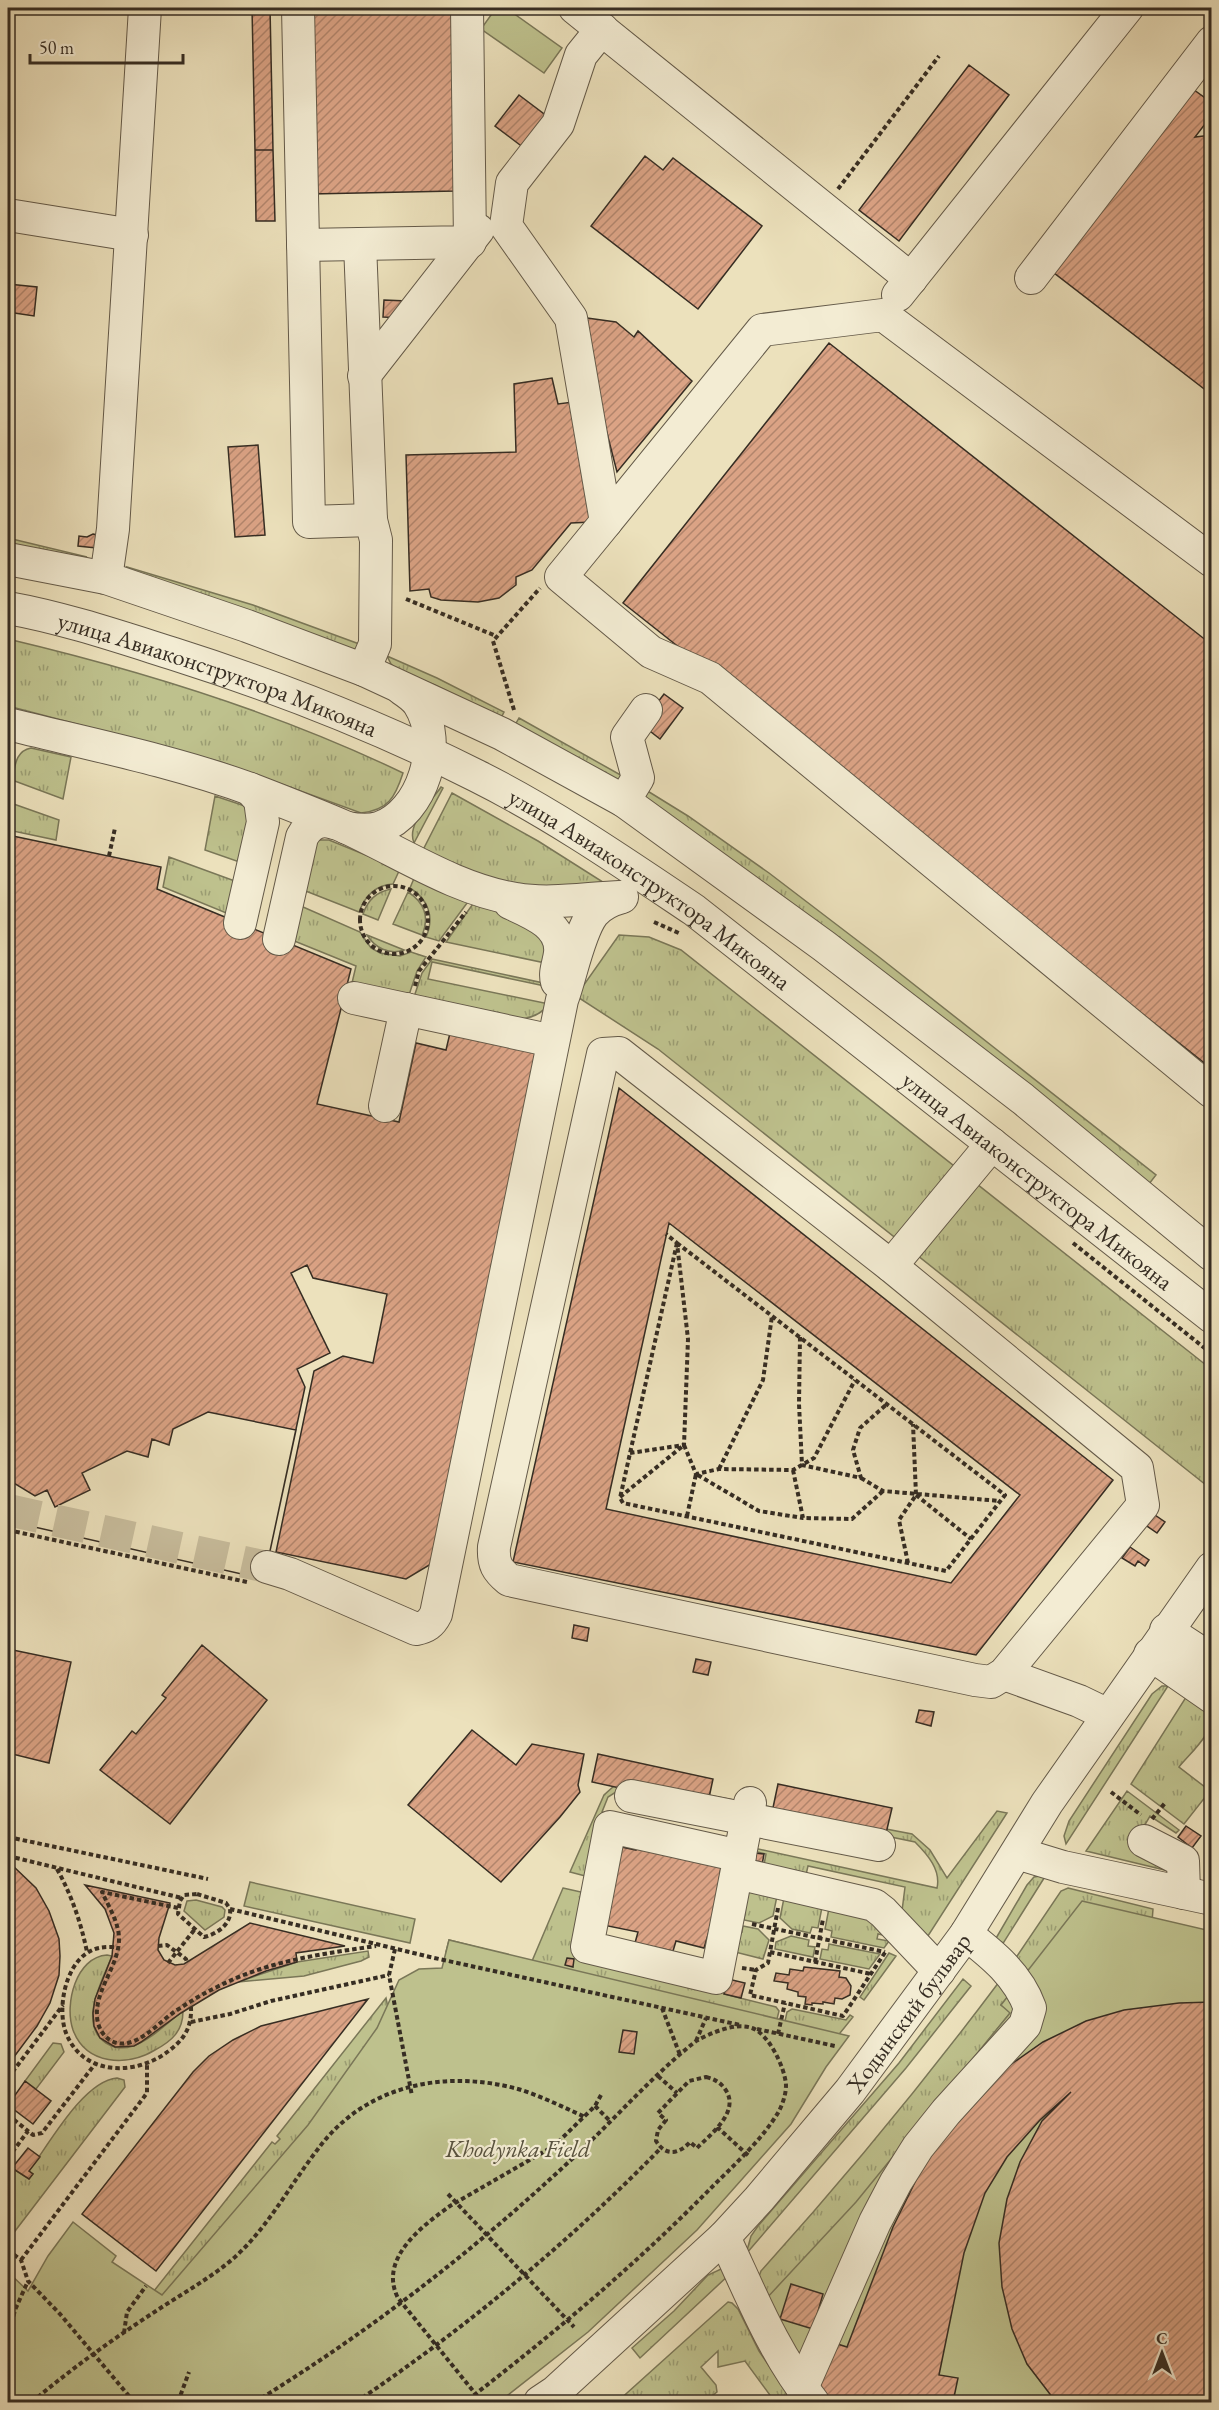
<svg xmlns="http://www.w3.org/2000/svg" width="1219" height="2410" font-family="'EB Garamond',serif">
<defs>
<pattern id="grass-tufts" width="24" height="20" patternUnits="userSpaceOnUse" patternTransform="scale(1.5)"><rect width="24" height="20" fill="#bec18d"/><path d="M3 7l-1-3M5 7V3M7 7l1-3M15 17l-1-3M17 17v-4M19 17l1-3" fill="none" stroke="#9b9d73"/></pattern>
<pattern id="building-hatch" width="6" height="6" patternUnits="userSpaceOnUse" patternTransform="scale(1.5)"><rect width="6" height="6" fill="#dba385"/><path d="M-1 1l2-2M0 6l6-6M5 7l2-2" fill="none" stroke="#b2856c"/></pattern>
</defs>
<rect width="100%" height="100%" fill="#ece1bc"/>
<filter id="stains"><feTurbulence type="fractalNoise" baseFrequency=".00333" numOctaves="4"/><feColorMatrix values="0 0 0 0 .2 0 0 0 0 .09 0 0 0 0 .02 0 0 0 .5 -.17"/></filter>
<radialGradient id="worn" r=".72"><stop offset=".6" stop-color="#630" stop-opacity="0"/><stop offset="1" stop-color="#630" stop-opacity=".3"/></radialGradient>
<!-- grass -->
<path fill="url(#grass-tufts)" stroke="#7a7758" stroke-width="1.5" d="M8,538L87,557L70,558L8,543Z
M127,567L253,605L362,645L356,649L343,648L132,574Z
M8,639C143,671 277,712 403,773C395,798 388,810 361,813L221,762L8,706Z
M387,656L437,678L504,712L501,718L435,685L397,670L391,664Z
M519,718L633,782L688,816L769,873L879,957L1156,1175L1149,1184L515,725Z
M31,748L71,757L63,799L12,780C15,767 15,751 31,748Z
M441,787L443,788L414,843C406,824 431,802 441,787Z
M452,793L538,841L606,884L547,890L497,884L423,850Z
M215,796L248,807V865L205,850Z
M8,802L59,820L56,840L8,830Z
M319,840H329L400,869L393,884C375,885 365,896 359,912L298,888L304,857Z
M169,857L243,884L236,917L163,887Z
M415,876L470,899L439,941L426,937C435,917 428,899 410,888Z
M391,889L378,920L363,914C368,900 376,892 391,889Z
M408,892C424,902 430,917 422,935L393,924Z
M475,901L545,933L550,964L446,942Z
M294,903L360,932L371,948L380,953L400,956L411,952L426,957L417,971L409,995L352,983L356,966L287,938Z
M367,935L404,950C389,955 375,948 367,935Z
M619,935L649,937L681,950L1211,1369V1489L658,1049L576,996Z
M432,959L548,984L553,994L540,985L432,962L428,979L549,1004C541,1015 529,1019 516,1019L414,997L422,973Z
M1162,1686H1168L1066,1844L1064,1836L1069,1821L1152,1694Z
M1188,1694L1210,1711C1217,1731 1191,1752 1179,1767L1210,1791L1184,1824L1131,1784Z
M641,1782L744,1802L622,1788L608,1797L602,1812L736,1844L605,1816L593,1878L570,1872L604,1795L614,1786Z
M1127,1791L1179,1830L1176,1833L1150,1816L1133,1845L1177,1873L1086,1851Z
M766,1806L912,1834L930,1850L947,1878L997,1811L1007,1813L926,1939L902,1911L905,1887L808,1866L805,1879L763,1870L766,1854L749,1850V1847L937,1888C941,1870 928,1855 915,1842L765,1811Z
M1046,1875L997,1953L995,1940L1027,1885L1034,1877Z
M250,1882L415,1919L410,1943L244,1906Z
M563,1888L590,1894L578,1954L725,1989L724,1994L776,2007L779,2011L777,2019L446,1952L449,1940L532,1961Z
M1068,1888L1153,1909L1152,1922L1037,1977L1011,1965L1061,1891Z
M746,1890L778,1891L773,1916L759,1923L744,1920L745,1913L738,1912Z
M785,1893L823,1902L818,1928L812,1927L810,1933L792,1929L780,1918Z
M196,1900L222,1907L225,1910L224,1917L205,1930L184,1911L187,1901Z
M830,1903L859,1909L892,1937L878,1934L877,1939L889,1941L884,1948L831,1937L832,1931L825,1929Z
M743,1926L758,1929L769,1940L763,1959L731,1951L734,1930L742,1932Z
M791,1936L809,1940L808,1946L815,1947L813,1957L775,1949L776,1942Z
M829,1944L880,1954L869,1969L820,1959L822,1949L828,1950Z
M368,1951L369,1957L361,1961L304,1976L238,1982L297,1962Z
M889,1953L896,1956L864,2000L860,1997Z
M107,1955L112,1956C103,1979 77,2024 106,2043C114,2048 124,2049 133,2046C151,2040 168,2022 183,2011C183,2031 172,2041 155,2050C127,2067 86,2065 73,2030C64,2004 76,1957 107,1955Z
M963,1979L971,1986L906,2068L746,2254L751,2236L758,2226L899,2063Z
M999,1982L1013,1991L1001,2005L1011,2012L894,2157L867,2207L765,2300L758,2279L761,2271C845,2178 924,2082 999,1982Z
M386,1998L400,2067L152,2308L146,2301L272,2142L275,2144L280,2139L277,2136Z
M792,2009L846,2020L850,2015L853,2017L836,2038L784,2026L787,2012Z
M53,2043L61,2044L64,2052L36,2089L25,2081Z
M117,2078L124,2080L125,2087L12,2235L8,2231V2173L12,2168L29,2179L33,2174L29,2171C48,2146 83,2081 117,2078Z
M721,2269L731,2273L640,2358L632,2348L674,2311L708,2275Z
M728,2302L732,2303L738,2309L759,2351L793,2402H775L745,2361L718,2367V2351L701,2367L716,2385L717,2392L704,2402H617Z"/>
<!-- green -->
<path fill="#bec18d" stroke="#7a7758" stroke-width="1.5" d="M496,8H506L562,48L544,73L481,29Z
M1082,1901L1211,1931V2402H832L813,2385L765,2300L856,2202L1010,2013L1001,2005Z
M449,1940L849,2036L826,2067L791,2124L697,2230L588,2332L499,2402H8V2272L28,2291L48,2256L73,2222L116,2256L112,2262L162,2295L308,2125L377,2028L399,1980L419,1969L442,1968Z"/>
<!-- building -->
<path fill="url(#building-hatch)" stroke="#362d23" stroke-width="1.5" fill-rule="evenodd" d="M252,8H270L273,150H255Z
M308,8H452L455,191L311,194Z
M969,65L1009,95L899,241L859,210Z
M1190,87L1212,103V115L1195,137L1212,135V395L1049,269Z
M519,95L552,120L528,151L495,126Z
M255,150H273L275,221H256Z
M645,156L663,170L673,158L762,226L698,309L591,226Z
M8,284L37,287L34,316L8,312Z
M384,300L407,301L406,318L383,317Z
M587,318L616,322L634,337L638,331L692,381L617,472L601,410Z
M829,343L1212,645V1069L623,603Z
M552,378L558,404L573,402L592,522L571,523L532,570L516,577V585L499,598L478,602L441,600L431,597L429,589L410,591L406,455L516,452L514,384Z
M258,445L265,535L235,537L228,447Z
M93,534L98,535L96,548L78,546L79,536L87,537Z
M664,694L683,708L660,739L641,724Z
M8,835L161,867L157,889L351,969L317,1104L399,1122L416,1043L446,1050L450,1033L540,1052L431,1564L406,1579L276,1552L314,1371L343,1356L373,1363L387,1294L313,1278L307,1265L291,1273L330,1353L297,1369L305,1387L264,1579L8,1521Z
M619,1088L1113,1480L976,1655L513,1562ZM669,1223L1020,1495L951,1583L606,1509Z
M208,1412L296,1430L264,1579L8,1521L9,1480L35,1496L47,1490L55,1507L90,1490L82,1473L127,1451L148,1457L152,1439L169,1445L173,1429Z
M1152,1513L1165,1522L1157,1533L1144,1524Z
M1130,1547L1149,1560L1145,1566L1138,1561L1135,1566L1122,1558Z
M574,1625L589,1628L587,1641L572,1638Z
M202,1645L267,1700L170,1824L100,1770L132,1731L136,1734L166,1698L162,1695Z
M8,1649L71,1662L49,1763L8,1753Z
M696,1659L711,1662L708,1675L693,1672Z
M919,1710L934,1712L931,1726L916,1722Z
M472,1730L516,1765L532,1744L584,1754L578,1785L580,1792L560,1817L501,1882L408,1805Z
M598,1754L713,1779L707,1807L592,1782Z
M778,1784L892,1808L883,1846L770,1822Z
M1186,1826L1201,1836L1192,1848L1178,1837Z
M638,1841L722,1860L714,1915L704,1948L676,1941L673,1951L635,1943L638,1932L603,1925L612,1845L636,1850Z
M754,1853L764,1854L762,1865L752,1863Z
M12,1865L36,1888L49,1911L59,1939L60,1956L59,1975L50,2003L37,2026L8,2065V1870Z
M85,1885L170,1903L159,1938L158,1950L164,1960L175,1965L184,1964L250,1923L345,1946L296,1953L297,1962L266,1971L219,1990L181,2013L141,2042L134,2046L115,2047L100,2038L94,2026L93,2013L95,1999L112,1956L114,1933L105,1909Z
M567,1958L574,1959L573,1967L565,1965Z
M804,1967L840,1971L839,1977L846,1978L851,1986L850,1995L842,1999L835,1998L834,2004L823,2002V2004L812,2003V2005L805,2004L806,1997L798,1996V1992L787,1989L788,1983L774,1981L776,1973L789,1975L790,1969L803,1971Z
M728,1979L745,1983L741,1998L724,1994Z
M368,1999L156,2271L82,2214L193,2072L209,2056L233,2040L261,2026Z
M1212,2002V2402H1056L1027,2364L1012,2329L1002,2287L999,2243L1007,2199L1020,2162L1042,2121L1071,2092L1040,2120L1007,2157L985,2193L964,2253L939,2375L958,2378L953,2402H832L813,2385L828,2341L847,2347L893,2227L921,2170L945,2134L981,2092L1010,2065L1043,2042L1086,2021L1124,2010L1179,2003Z
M623,2030L637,2032L634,2054L619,2052Z
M25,2081L51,2101L33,2124L8,2105Z
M28,2148L40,2157L29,2171L33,2174L29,2179L12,2168Z
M791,2284L823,2294L813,2329L780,2319Z"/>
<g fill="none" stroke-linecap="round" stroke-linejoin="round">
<!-- minor-tunnel -->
<path stroke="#c8bd9d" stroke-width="32" stroke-dasharray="32 16" stroke-linecap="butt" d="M8,1510L267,1567"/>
<defs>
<g id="minor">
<path d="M298,8L309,522L371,520"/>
<path d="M575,8L911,279"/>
<path d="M602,29L581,55L558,124L512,183L506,226L571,318L606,522L762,330L883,315L1212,561"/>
<path d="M8,215L132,235"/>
<path d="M360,244L371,520L376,540L375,644L364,670"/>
<path d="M303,245L470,242L467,8"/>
<path d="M1031,278L1212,42"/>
<path d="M898,295L1127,8"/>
<path d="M364,376L478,230"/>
<path d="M606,522L561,577L651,652L710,678L1212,1092"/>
<path d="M8,559L106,578L247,626L364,670L502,734L624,801L824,946L1023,1099L1212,1255"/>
<path d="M106,578L113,529L145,8"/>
<path id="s1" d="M8,608C64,618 120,637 174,654C278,687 380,727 477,776C553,814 624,863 694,910L1212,1317"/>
<path d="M8,724C89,744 174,761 253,790C284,802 315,814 345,827C400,852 457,890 516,899C549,905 588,898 621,897"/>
<path d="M624,801L638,778L627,737L646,710"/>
<path d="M347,828C358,830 368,831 379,828C423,813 444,743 419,704C415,698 408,693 402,689"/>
<path d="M510,903C532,913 563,925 560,953C559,963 554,972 557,982"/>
<path d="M240,923L263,822L260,800L250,789"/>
<path d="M279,939L302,837C309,824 320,818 334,823"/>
<path d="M354,998L553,1041"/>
<path d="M619,1053L891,1266L1137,1468L1143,1505L1004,1674L991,1682L975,1680L509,1580C497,1570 493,1564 494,1547L603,1054Z"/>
<path d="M385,1106L406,1009"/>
<path d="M891,1266L992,1144"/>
<path d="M267,1567L290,1574L416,1629C426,1627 431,1624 436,1614L562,1000C571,976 579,932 593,914C601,904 611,900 622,897"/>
<path d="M1166,1630L1212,1660"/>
<path d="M1150,1654L1212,1697"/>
<path d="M1004,1674L1079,1701L1108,1715"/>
<path d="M631,1796L879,1845"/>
<path d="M1144,1841L1183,1861L1184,1893"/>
<path d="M1017,1853L1063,1867L1212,1899"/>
<path d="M740,1856L610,1827L587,1947L716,1978L750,1803"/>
<path d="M737,1873L874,1905L883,1912L939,1971"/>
<path d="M724,2237C751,2294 773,2352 813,2402"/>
<path d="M802,2388L875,2222L896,2182L918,2147L946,2112L1025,2025L1030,2008C1018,1975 993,1955 966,1934"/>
<path id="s2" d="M540,2402L555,2392L724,2237L759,2199L850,2091L966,1934L1047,1803L1212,1568"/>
</g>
</defs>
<!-- minor casing -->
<use href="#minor" stroke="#645a49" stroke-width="34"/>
<!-- path -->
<path stroke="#362d23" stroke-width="4" stroke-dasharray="4.5 3" stroke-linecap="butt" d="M838,189L939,56
M406,599L496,636
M514,710L493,641L540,588
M109,856L115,828
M360 920a34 34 0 1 1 68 0a34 34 0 1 1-68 0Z
M654,922L681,934
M415,986L419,971L466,912
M677,1243L1005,1495L946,1571L623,1503L620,1498Z
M1073,1243L1212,1354
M800,1337L799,1404L802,1465L861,1478L853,1450L860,1428L887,1404
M630,1453L684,1445L688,1339L677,1243L666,1234
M719,1469L763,1380L772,1316
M793,1470L803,1518L852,1519L883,1491
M861,1478L883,1491L1000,1501
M916,1495L971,1539
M620,1497L684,1445L696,1474L719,1469L793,1470L814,1458L855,1380
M687,1516L696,1474L759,1511L803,1518
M8,1530L247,1582
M908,1563L899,1520L916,1495L913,1424
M1111,1792L1141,1815
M1152,1819L1165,1803
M8,1837L208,1879
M8,1856L182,1898
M57,1869C72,1896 81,1923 87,1952
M197,1894L226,1903L230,1909C232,1924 217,1934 204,1937L178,1914L180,1901L184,1895Z
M178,1908L102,1892C109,1907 119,1923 119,1939C119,1968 91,1993 98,2023C102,2037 113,2046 128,2043C145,2039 160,2022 174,2012C188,2003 202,1994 217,1987C267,1961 321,1954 376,1946
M778,1908L768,1963L756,1970L750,1995L843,2016L886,1951
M230,1909L430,1957L740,2025
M752,1924L885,1952
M158,1946L167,1945L186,1959L187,1963
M114,1947C104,1947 96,1947 87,1953C65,1967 57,2009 66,2033C82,2074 130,2076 163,2055C182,2042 192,2030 191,2007
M395,1949L389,1975L412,2096
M770,1952L871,1974
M815,1962L823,1919
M168,1963L195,1929
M742,1968L756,1970
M662,2008L680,2055
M191,2022L230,2014L271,2001L389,1975
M757,2029L835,2046
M778,2034L785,2003
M696,2041L706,2018
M658,2076L677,2093
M706,2077C714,2079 720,2082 725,2089C741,2111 711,2134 697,2148L690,2142C679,2154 666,2157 656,2141L658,2130L666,2120L658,2113L689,2081Z
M8,2078L63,2005
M595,2106L611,2122
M8,2115L28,2131
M717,2127L750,2157
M8,2158L28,2131L33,2135L42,2133L95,2064
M448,2194L574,2327
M8,2250L21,2260L28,2281L60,2314L134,2402
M21,2260L147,2093V2063
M124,2333L127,2312L146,2286
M8,2338L15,2310L28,2281
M32,2402C71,2369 113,2339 156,2311C183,2293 211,2278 235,2257C269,2226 290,2185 318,2149C365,2085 444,2069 518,2089C541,2096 563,2107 585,2117
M178,2402L189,2372
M255,2402C369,2332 475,2250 573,2158C614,2120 652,2076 696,2041C711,2033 735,2022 752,2028C769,2034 785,2068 786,2085C786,2094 783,2103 779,2111C763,2139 732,2167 709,2190C633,2267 551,2336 465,2402
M356,2402C466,2328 568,2243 661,2148
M482,2402L398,2298C378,2259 422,2226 450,2206L554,2146L595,2106L601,2095"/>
<!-- minor -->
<use href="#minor" stroke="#f3ecd3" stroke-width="32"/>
</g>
<g text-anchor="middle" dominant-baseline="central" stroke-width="4.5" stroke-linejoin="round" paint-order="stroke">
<!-- street labels -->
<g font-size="24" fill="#362d23" stroke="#f3ecd3">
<text stroke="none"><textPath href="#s1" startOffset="220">улица Авиаконструктора Микояна</textPath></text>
<text stroke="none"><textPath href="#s1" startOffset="706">улица Авиаконструктора Микояна</textPath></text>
<text stroke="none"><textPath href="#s1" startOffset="1192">улица Авиаконструктора Микояна</textPath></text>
<text stroke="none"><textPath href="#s2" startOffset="538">Ходынский бульвар</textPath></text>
</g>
<!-- park labels -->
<g font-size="24" font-style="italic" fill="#58523e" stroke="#f3ecd3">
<text x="518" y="2148">Khodynka Field</text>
</g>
</g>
<!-- margin -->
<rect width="1219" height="2410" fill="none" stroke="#ece1bc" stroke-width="30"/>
<rect x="9" y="9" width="1201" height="2392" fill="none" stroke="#362d23" stroke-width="3"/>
<rect x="15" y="15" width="1189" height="2380" fill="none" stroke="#362d23" stroke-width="1.5"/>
<!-- north arrow -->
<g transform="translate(1162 2353)" stroke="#f3ecd3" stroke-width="4.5" paint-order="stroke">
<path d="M0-4.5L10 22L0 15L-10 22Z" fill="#362d23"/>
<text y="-9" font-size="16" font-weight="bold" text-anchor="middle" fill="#362d23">С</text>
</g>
<!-- scale -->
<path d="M30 54v9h153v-9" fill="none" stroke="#362d23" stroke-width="3"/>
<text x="39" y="54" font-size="18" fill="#362d23" stroke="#f3ecd3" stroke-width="4.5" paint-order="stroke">50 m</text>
<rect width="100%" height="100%" filter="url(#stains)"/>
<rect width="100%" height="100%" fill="url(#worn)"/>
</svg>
